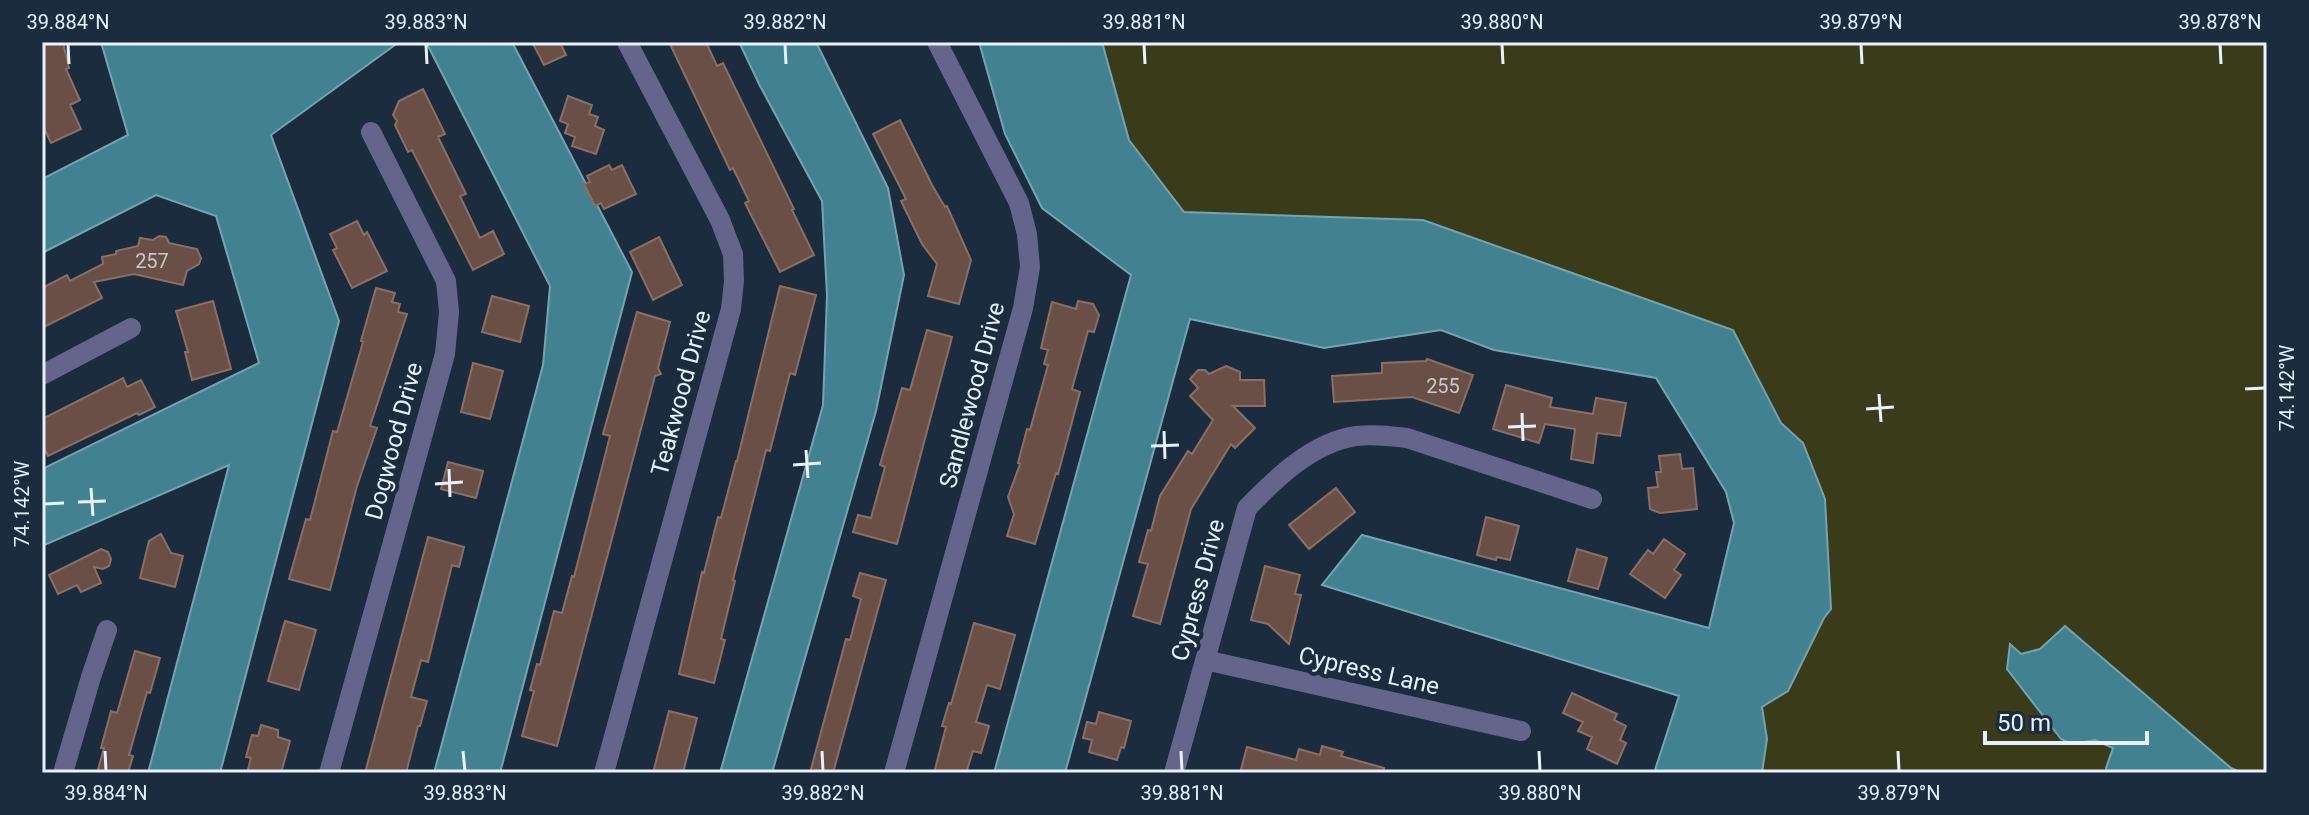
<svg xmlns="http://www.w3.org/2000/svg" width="2309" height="815" font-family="Roboto,sans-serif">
<rect width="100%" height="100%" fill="#1a2c3d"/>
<!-- green -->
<path fill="#393b19" d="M1102,42H2267V773H2243L2231,768L2065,626L2040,649L2021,654L2011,644L2072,744L2095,740L2113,748L2106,768L2107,773H1762L1767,739L1762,707L1788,691L1824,618L1831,609L1803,443L1781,423L1733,331L1423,220L1184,212L1129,140Z"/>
<!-- water -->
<path fill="#428290" stroke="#74a4b1" stroke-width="2" d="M101,42H399L271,135L339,321L220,773H148L229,465L42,546V469L259,363L216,216L156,195L42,253V179L128,135Z
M426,42H512L632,272L500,773H434L543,365L550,286Z
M739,42H816L888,188L904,275L876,411L772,773H720L823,405L827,295L822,201L760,86Z
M979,42H1102L1129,140L1184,212L1423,220L1733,330L1781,423L1803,443L1825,499L1831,609L1824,618L1788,691L1762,707L1767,739L1762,773H1654L1679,696L1322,585L1362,535L1709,628L1734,523L1726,492L1656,378L1494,350L1441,330L1324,348L1190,319L1065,773H994L1131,275L1042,208L1005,134Z
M2065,626L2231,768L2243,773H2107L2106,768L2113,748L2095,740L2072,744L2061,739L2007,669L2010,644L2021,654L2040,649Z"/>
<!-- building -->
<path fill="#694f45" stroke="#8b6f64" stroke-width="2" d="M50,42H63L69,68L66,69L80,100L70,105L81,129L51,143L42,124V44Z
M532,42H560L566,55L544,65Z
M669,42H706L717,66L723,63L794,209L792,210L814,255L780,272L745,203L749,201L733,168L730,170Z
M423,89L445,134L438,137L466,194L460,196L480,238L493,231L504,254L473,270L412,150L408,152L395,125L397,121L393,115L399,101Z
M568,96L592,105L589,114L598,117L595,126L604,130L596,154L572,146L575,137L565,133L568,124L560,121Z
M900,120L932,185L945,207L947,206L971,260L959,304L928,296L937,264L922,244L901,201L906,199L873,134Z
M609,165L612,170L622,165L636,194L604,209L601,203L595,206L584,184L590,182L587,176Z
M357,221L364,235L367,232L387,271L352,288L333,250L337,248L330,234Z
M159,236L166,237L169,243L197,249L201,258L199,264L187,271L183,285L134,274L94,282L102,298L42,328V288L67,275L70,281L103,264L102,257L116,254V251L138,246L140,238L153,240Z
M659,237L682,285L653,300L630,252Z
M780,286L816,295L795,375L790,373L770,451L766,450L733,580L735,581L721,639L725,640L714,683L679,674L702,572L704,573L718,517L721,518L736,461H737Z
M376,288L395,293L392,302L400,304L398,312L407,314L370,426L377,428L357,486L330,590L289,579L306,519L310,520L333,431L337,432L363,342L361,341Z
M492,296L529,306L520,342L482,332Z
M213,301L231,369L192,380L185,352H188L176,311Z
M1078,301L1093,304L1099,315L1094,332L1088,331L1072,389L1080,392L1058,474L1056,473L1035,544L1007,536L1014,514L1008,497L1020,464L1018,463L1027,429L1030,430L1048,365L1044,364L1048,350L1041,348L1052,302L1076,309Z
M637,312L670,322L658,368L661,374L655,376L557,746L522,736L534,691L530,690L537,664L540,665L554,611L562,613L572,576L574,577L610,436L603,434Z
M927,330L952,337L897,544L853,532L858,515L871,518L885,467L880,465L902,388L910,390Z
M1427,359L1473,375L1459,413L1412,397L1334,402L1332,376L1382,373V363L1426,361Z
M473,363L503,371L490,419L461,412Z
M1226,366L1240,372V380H1264L1265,406H1233L1255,428L1235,448L1231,444L1191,509L1160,624L1133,616L1148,564L1139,562L1148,530L1151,531L1160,496L1188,451L1192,454L1213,420L1190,396L1198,388L1190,379L1198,370H1205L1209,374Z
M123,378L127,387L141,380L155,407L139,415L137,413L48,456L42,443V419Z
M1506,385L1552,398L1550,407L1593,414L1596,398L1626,403L1620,436L1597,433L1593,463L1571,459L1575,429L1545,424L1539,443L1493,429Z
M1680,454L1682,469L1693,468L1697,509L1660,513L1650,509L1648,488L1658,487L1656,472H1661L1659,456Z
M448,462L483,471L476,498L441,489Z
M1336,488L1355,512L1309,549L1289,525Z
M1486,517L1519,526L1510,560L1497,557L1496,560L1477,555Z
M161,534L171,553L183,556L175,587L140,578L149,541Z
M428,537L464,547L459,567L452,565L428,662L421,660L411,697L427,701L420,726H418L406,773H365Z
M1664,539L1685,554L1674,570L1681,575L1665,598L1630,574L1648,550L1653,554Z
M101,549L108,552L111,559L109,566L103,569L94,567L101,583L81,592L77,585L58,594L49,575Z
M1577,549L1607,558L1598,589L1568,581Z
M1265,566L1300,575L1295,594L1301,595L1289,644L1268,624L1251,620Z
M860,573L886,580L833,773H810L846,639L850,640L861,599L853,596Z
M285,621L316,630L299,690L268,681Z
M974,623L1015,635L1000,689L987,685L976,722L989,726L981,753L973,751L966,773H934L946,727L942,726L949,703L951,704Z
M135,651L160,658L150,693L147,692L129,755L133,756L128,773H97L104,748H101L111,711L117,713Z
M1572,693L1617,714L1614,720L1626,726L1620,740L1626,743L1617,764L1587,749L1592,737L1578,731L1583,722L1563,713Z
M669,711L697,718L687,757L683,773H653Z
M1099,712L1131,721L1124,748L1121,747L1117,760L1089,752L1092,740L1083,738L1087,722L1096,724Z
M261,725L278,730V737L290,741L281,773H247L251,758L246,757L252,735L258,736Z
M1322,746L1343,752L1341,756L1384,768V773H1240L1247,747L1296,760L1299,749L1320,755Z"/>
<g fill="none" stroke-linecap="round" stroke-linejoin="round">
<!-- minor -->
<path stroke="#64658a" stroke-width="20" d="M42,375L131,328
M1205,660L1521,731
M63,773L91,677L107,630
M329,773L445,354L449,312L446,281L371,132
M604,773L731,309L734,281L733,254L720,220L627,42
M894,773L1023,308L1030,267L1027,234L1019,203L937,42
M1174,773L1247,508C1276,478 1313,442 1356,436C1373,434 1390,436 1407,438L1592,499"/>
</g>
<!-- ticks -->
<path fill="none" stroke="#e7f2fe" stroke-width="3" d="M68,44L69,64M426,44L427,64M785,44L786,64M1144,44L1145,64M1502,44L1503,64M1861,44L1862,64M2220,44L2221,64M2245,389L2265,388M1879,394L1881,422M1866,409L1894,407M1522,413L1523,441M1508,427L1536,426M1164,431L1165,459M1151,446L1179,445M806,450L808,478M793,465L821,463M449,469L450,497M435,484L463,482M91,488L93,516M78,502L106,501M44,504L64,503M105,751L106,771M463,751L465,771M822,751L823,771M1181,751L1182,771M1539,751L1540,771M1898,751L1899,771"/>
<g text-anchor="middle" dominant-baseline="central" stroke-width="8" stroke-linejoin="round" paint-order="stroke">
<!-- number labels -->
<g font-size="20" fill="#c8c9d0">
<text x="152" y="261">257</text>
<text x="1443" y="386">255</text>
</g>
<!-- street labels -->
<g font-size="24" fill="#e7f2fe" stroke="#1a2c3d">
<text transform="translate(681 393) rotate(-75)">Teakwood Drive</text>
<text transform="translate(972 395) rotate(-75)">Sandlewood Drive</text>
<text transform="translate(394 441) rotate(-75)">Dogwood Drive</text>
<text transform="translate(1198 590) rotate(-75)">Cypress Drive</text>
<text transform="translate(1369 671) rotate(13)">Cypress Lane</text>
</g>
</g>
<!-- border -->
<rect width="2309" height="815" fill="none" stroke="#1a2c3d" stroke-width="88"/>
<!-- scale -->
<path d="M1985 731v12h162v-12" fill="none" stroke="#e7f2fe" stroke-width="4"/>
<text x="1997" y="731" font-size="24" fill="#e7f2fe" stroke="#1a2c3d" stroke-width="6" paint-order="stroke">50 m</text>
<rect x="44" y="44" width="2221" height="727" fill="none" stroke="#e7f2fe" stroke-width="3"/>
<g font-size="20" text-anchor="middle" fill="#e7f2fe">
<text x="68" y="29">39.884°N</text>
<text x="426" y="29">39.883°N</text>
<text x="785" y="29">39.882°N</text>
<text x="1144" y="29">39.881°N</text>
<text x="1502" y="29">39.880°N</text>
<text x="1861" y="29">39.879°N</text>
<text x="2220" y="29">39.878°N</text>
<text transform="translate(2287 388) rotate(-90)" y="7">74.142°W</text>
<text transform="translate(22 504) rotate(-90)" y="7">74.142°W</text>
<text x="106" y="800">39.884°N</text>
<text x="465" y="800">39.883°N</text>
<text x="823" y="800">39.882°N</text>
<text x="1182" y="800">39.881°N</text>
<text x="1540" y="800">39.880°N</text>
<text x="1899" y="800">39.879°N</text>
</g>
</svg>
